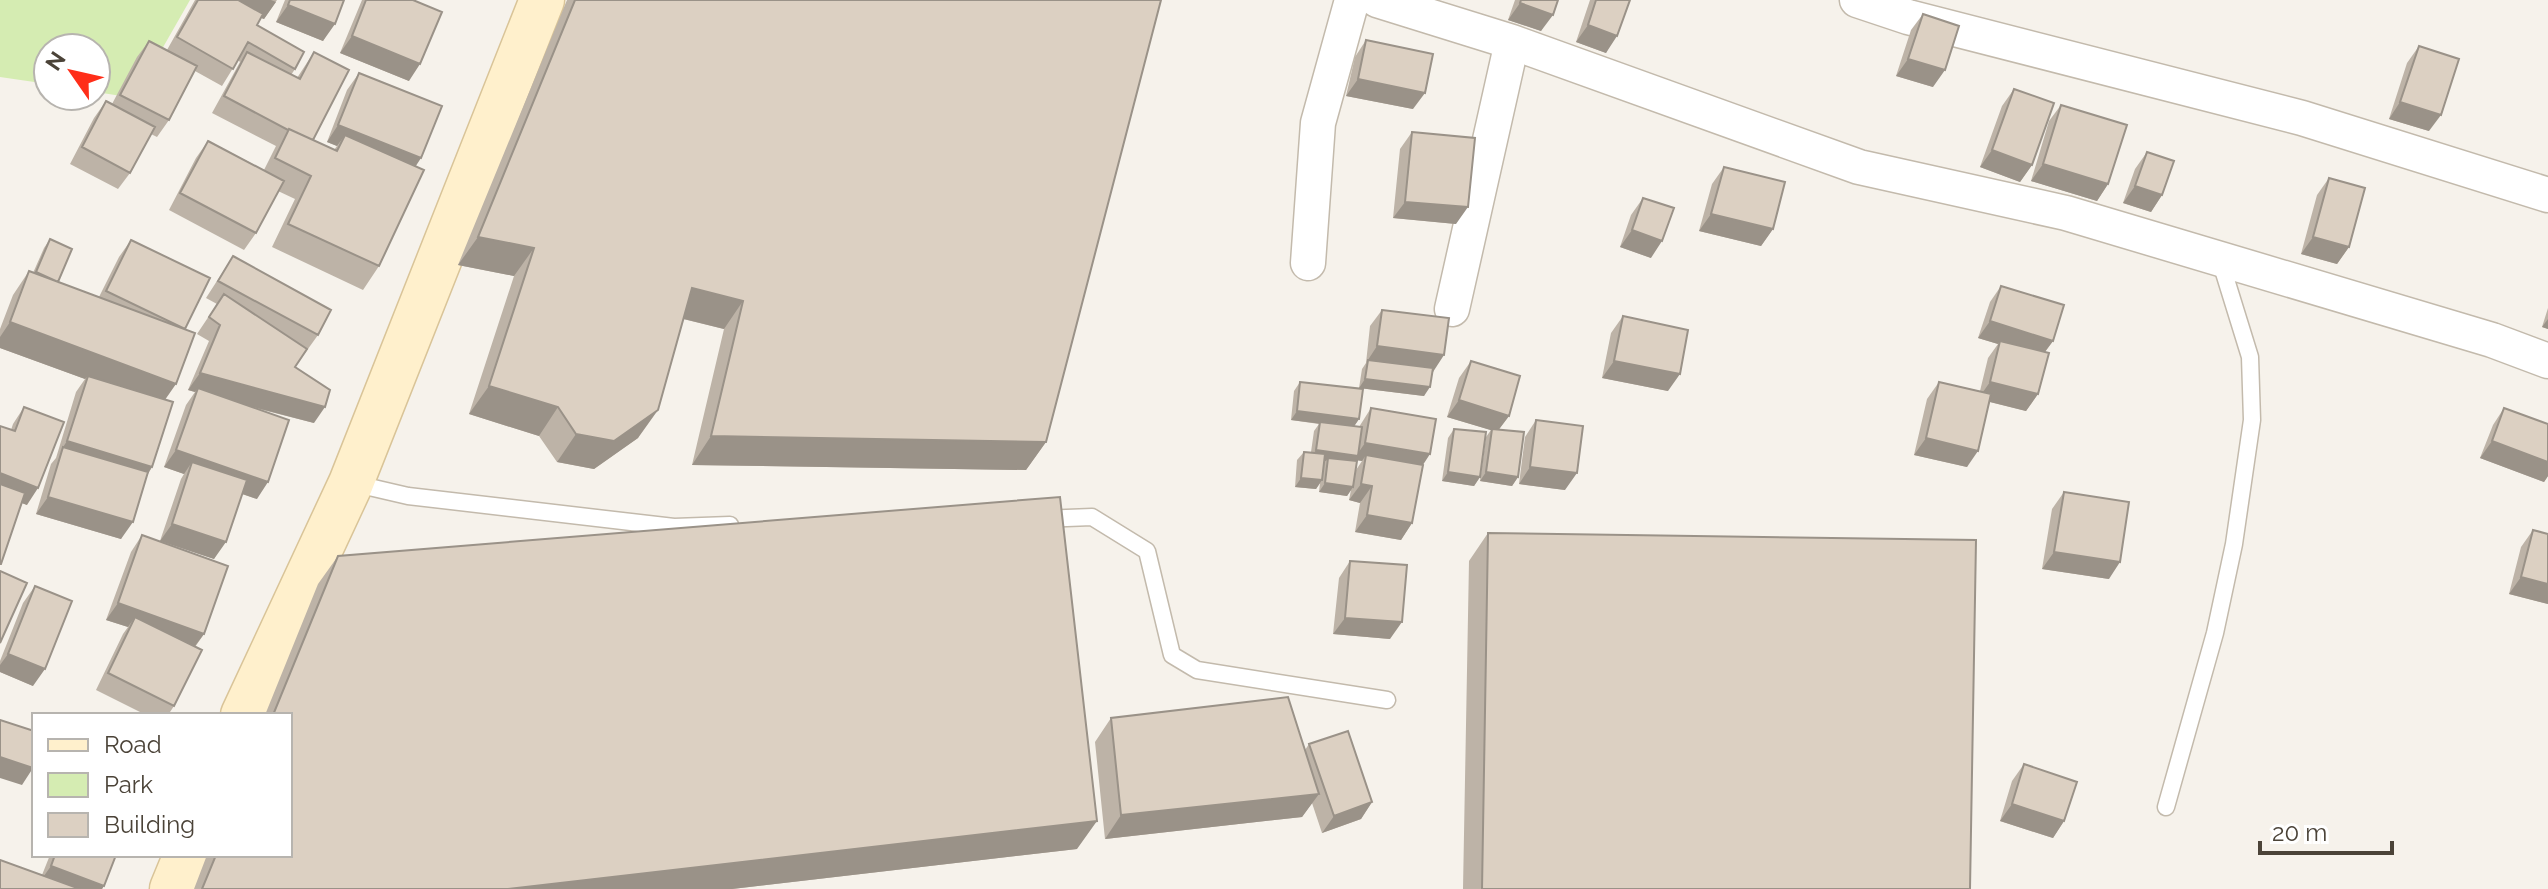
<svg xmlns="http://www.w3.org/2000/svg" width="2548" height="889" font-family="Raleway,sans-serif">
<rect width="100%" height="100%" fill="#f6f2eb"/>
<!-- green -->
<path fill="#d5ecb2" d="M0,0H190L134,98L96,92V48H48V84L0,77Z"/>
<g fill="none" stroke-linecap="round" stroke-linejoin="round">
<defs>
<path id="lane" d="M352,483L408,496L674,527L730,525
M1041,519L1092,517L1147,551L1172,655L1197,670L1387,700
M2166,807L2215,633L2234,544L2252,420L2250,357L2220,260"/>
<path id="street" d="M1377,0L1512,42L1859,167L2066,213L2492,340L2548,361
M1857,0L1908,17L2302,118L2548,195
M1308,263L1318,123L1352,0
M1452,309L1512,42"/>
<path id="secondary" d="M243,715L351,483L542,0
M172,889L186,855"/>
</defs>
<!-- lane casing -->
<use href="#lane" stroke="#c3baac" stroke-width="19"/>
<!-- street casing -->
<use href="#street" stroke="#c3baac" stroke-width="37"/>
<!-- secondary casing -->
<use href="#secondary" stroke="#d9c498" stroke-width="47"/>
<!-- lane -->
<use href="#lane" stroke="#fff" stroke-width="16"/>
<!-- street -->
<use href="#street" stroke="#fff" stroke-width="34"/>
<!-- secondary -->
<use href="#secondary" stroke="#fff0cc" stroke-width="44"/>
</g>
<!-- wall -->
<path fill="#bdb3a7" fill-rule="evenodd" d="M195,0H277L264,19L261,18L257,25L295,69L291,75L297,78L314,52L313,140L334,150L337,146L327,142L347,90L359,73L415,167L379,266L363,290L272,247L295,199L278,191L256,233L244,250L169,210L196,158L208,141L264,170L276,146L212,113L240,62L238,60L222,86L195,71L169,120L157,137L151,134L130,173L118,189L70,164L94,118L106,101L112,104L137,57L149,41L167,50Z
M285,0H344L323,41L276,22Z
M362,0H413L409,81L340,53Z
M567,0H1161L1046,442L1026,470L692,465L724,329L683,319L638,438L594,469L557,462L539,436L469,414L514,276L458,265Z
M1515,0H1558L1541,31L1508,20Z
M1590,0H1630L1606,53L1576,42Z
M1923,14L1933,87L1896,76L1911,30Z
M1366,40L1413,109L1346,96L1355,57Z
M2419,46L2429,131L2389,119L2407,63Z
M2014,89L2032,165L2020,182L1980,167L2002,106Z
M2061,105L2108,184L2097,201L2031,181L2049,121Z
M1412,132L1456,224L1393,218L1400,149Z
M2147,152L2162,195L2151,212L2123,203L2135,169Z
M1724,167L1773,229L1761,246L1699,231L1712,184Z
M2329,178L2349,247L2337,264L2301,254L2317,195Z
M1643,198L1651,258L1620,247L1631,215Z
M50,239L58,282L99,297L119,257L131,240L185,329L165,399L152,467L148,474L121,539L36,514L51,464L56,458L76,392L85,379L0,348V329L13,295L29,271L33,273L44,248Z
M233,256L318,335L295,367L314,423L251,407L257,499L242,494L214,559L160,541L181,479L184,474L164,467L186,405L195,392L188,390L209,341L197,334L217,304L206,298Z
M2001,286L2053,341L2045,352L2038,394L2026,411L1990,402L1967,467L1914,455L1927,399L1939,382L1980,391L1988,358L1998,344L1978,338L1990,302Z
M2548,308V329L2542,327Z
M1382,310L1432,372L1424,396L1359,388L1362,369L1366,363L1370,326Z
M1623,316L1668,391L1602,378L1611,333Z
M1471,361L1509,416L1499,429L1518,477L1512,486L1480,481L1486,437L1491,430L1447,417L1459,378Z
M1300,382L1359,419L1354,426L1359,427L1371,408L1423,465L1412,523L1401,540L1355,532L1360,503L1349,500L1351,490L1347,496L1319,492L1320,483L1316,489L1295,487L1297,460L1304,452H1311L1314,431L1319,424L1291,420L1294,391ZM1356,460L1362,461L1356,470L1355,461Z
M24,407L27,505L22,503L0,565V426L11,430L13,424Z
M2504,408L2548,424V476L2544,482L2480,458L2493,425Z
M1536,420L1565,490L1519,484L1525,437Z
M1454,429L1480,477L1474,486L1442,481L1448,438Z
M2064,492L2109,579L2042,569L2052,509Z
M2533,530L2548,534V604L2509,594L2521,547Z
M1488,533L1970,889H1463L1469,561Z
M142,535L204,634L195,647L174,706L168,715H146L96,690L123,634L128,627L106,620L131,552Z
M338,556L1077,849L732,889H194L207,855H290V715H265L318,584Z
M1350,561L1390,639L1333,634L1339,578Z
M35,586L33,686L0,672V661L23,603Z
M1111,718L1305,750L1309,744L1372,802L1361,819L1322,833L1312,803L1302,817L1105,839L1095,742Z
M2024,764L2064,821L2053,838L2000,821L2012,781Z
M50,855H116L102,889L42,875Z"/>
<!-- shaded-wall -->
<path fill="#9a9288" d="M221,0H271L276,2L264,19L220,1Z
M1520,3L1553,15L1541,31L1508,20Z
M288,5L335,24L323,41L276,22Z
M1588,25L1617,36L1606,53L1576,42Z
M352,36L420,64L409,81L340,53Z
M1908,59L1945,70L1933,87L1896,76Z
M1358,79L1425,93L1413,109L1346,96Z
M2400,102L2441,115L2429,131L2389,119Z
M338,125L421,158L410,175L345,135L337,146L327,142Z
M1992,150L2032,165L2020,182L1980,167Z
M2043,164L2108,184L2097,201L2031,181Z
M2135,186L2162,195L2151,212L2123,203Z
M1405,202L1468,207L1456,224L1393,218Z
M1711,214L1773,229L1761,246L1699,231Z
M1632,230L1662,241L1651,258L1620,247Z
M478,237L534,248L514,276L458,265Z
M2313,237L2349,247L2337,264L2301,254Z
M692,288L743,301L724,329L672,316Z
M2548,319V329L2542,327Z
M1990,321L2053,341L2041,357L2000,341L1998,344L1978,338Z
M10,322L176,384L160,407L88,376L85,379L0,348V337Z
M1377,346L1444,355L1433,372L1368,360L1366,363Z
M1614,361L1680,374L1668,391L1602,378Z
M200,373L325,407L314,423L196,392L198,388L195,392L188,390Z
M1365,379L1430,387L1424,396L1359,388Z
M1990,382L2038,394L2026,411L1978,399Z
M489,386L558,407L539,436L469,414Z
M1459,400L1509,416L1497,432L1447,417Z
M658,410L638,438L594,469L557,462L576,434Z
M1297,411L1359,419L1353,428L1291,420Z
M711,436L1046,442L1026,470L692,465Z
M1926,438L1978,451L1967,467L1914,455Z
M67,441L152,467L141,484L63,447L56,458Z
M2492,441L2548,462V476L2544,482L2480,458Z
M1365,443L1430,454L1419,471L1366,455L1362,461L1356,460L1352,465L1328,458L1326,461L1310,459L1316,450L1356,456Z
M176,450L268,482L257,499L188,475L192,462L184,474L164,467Z
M1530,467L1577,473L1565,490L1519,484Z
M1448,472L1480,477L1474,486L1442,481Z
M1486,472L1518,477L1512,486L1480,481Z
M0,473L38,488L27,505L0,495Z
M1301,478L1322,480L1316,489L1295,487Z
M1325,483L1353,487L1347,496L1319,492Z
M1361,484L1372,486L1360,503L1349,500Z
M48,497L133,522L121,539L36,514Z
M1367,515L1412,523L1401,540L1355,532Z
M172,524L226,542L214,559L160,541Z
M2054,552L2120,562L2109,579L2042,569Z
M2521,577L2548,584V604L2509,594Z
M118,603L204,634L192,650L135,617L128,627L106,620Z
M1345,618L1402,622L1390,639L1333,634Z
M8,654L45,669L33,686L0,672V665Z
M0,757L33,768L22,785L0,778Z
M1319,794L1302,817L1105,839L1121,815Z
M1372,802L1361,819L1322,833L1334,816Z
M2012,804L2064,821L2053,838L2000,821Z
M1097,821L1077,849L732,889H508Z
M51,866L104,886L102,889H56L39,883Z"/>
<!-- building -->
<path fill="#dcd0c2" stroke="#9a9288" stroke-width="2" d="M198,0H238L263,14L257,25L304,52L295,69L248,42L233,69L177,37Z
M290,0H344L335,24L288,5Z
M366,0H413L442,12L420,64L352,36Z
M575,0H1161L1046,442L711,436L743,301L692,288L658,410L614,441L576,434L558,407L489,386L534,248L478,237Z
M1521,0H1558L1553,15L1520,3Z
M1596,0H1630L1617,36L1588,25Z
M1923,14L1959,26L1945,70L1908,59Z
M1366,40L1433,54L1425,93L1358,79Z
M149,41L197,66L169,120L120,95Z
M2419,46L2459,59L2441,115L2400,102Z
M247,52L300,79L314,52L349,70L313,140L289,129L288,130L224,96Z
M359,73L442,106L421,158L338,125Z
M2014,89L2054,103L2032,165L1992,150Z
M106,101L155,127L130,173L82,147Z
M2061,105L2127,125L2108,184L2043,164Z
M289,129L337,151L345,135L424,170L379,266L288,224L311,176L275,158Z
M1412,132L1475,138L1468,207L1405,202Z
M208,141L284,181L256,233L180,193Z
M2147,152L2174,161L2162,195L2135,186Z
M1724,167L1785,182L1773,229L1711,214Z
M2329,178L2365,188L2349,247L2313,237Z
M1643,198L1674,208L1662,241L1632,230Z
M50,239L72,249L58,282L36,272Z
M131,240L210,278L185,329L106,291Z
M233,256L331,310L318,335L218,281Z
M29,271L195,333L176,384L10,322Z
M2001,286L2064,305L2053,341L1990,321Z
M224,294L307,349L295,367L330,390L325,407L200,373L220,325L209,317Z
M1382,310L1449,318L1444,355L1377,346Z
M1623,316L1688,330L1680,374L1614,361Z
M2000,341L2049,353L2038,394L1990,382Z
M1368,360L1433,368L1430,387L1365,379Z
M1471,361L1520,376L1509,416L1459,400Z
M88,376L173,402L152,467L67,441Z
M1300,382L1363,389L1359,419L1297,411Z
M1939,382L1991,394L1978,451L1926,438Z
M198,388L289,420L268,482L176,450Z
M24,407L64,422L38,488L0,473V426L15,431Z
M1371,408L1436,419L1430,454L1365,443Z
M2504,408L2548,424V462L2492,441Z
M1536,420L1583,426L1577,473L1530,467Z
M1320,422L1362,427L1358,456L1316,450Z
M1454,429L1486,432L1480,477L1448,472Z
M1492,429L1524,432L1518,477L1486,472Z
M63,447L148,472L133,522L48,497Z
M1304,452L1325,454L1322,480L1301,478Z
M1366,455L1423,465L1412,523L1367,515L1372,486L1361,484Z
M1328,458L1357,461L1353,487L1325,483Z
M192,462L247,480L226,542L172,524Z
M0,484L25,493L1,564H0Z
M2064,492L2129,502L2120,562L2054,552Z
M1060,497L1097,821L508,889H202L216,855H290V715H273L338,556Z
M2533,530L2548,534V584L2521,577Z
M1488,533L1976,540L1970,889H1482Z
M142,535L228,566L204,634L118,603Z
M1350,561L1407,565L1402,622L1345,618Z
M0,571L27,583L0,643Z
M35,586L72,601L45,669L8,654Z
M135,617L202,650L174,706L108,673Z
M1288,697L1319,794L1121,815L1111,718Z
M0,720L34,731L33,768L0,757Z
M1348,731L1372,802L1334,816L1309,744Z
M2024,764L2077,782L2064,821L2012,804Z
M55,855H116L104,886L51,866Z
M0,860L80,889H0Z"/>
<!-- legend -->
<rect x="32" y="713" width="260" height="144" fill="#ffffff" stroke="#b7b4af" stroke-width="2"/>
<rect x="48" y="739" width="40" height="12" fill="#fff0cc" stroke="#b7b4af" stroke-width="2"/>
<text x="104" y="753" font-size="24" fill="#4b4338">Road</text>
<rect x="48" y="773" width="40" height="24" fill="#d5ecb2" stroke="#b7b4af" stroke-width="2"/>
<text x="104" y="793" font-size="24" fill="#4b4338">Park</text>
<rect x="48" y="813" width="40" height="24" fill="#dcd0c2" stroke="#b7b4af" stroke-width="2"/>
<text x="104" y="833" font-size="24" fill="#4b4338">Building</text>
<!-- north arrow -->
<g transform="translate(72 72) rotate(304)"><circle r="38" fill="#ffffff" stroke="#b7b4af" stroke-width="2"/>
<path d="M0-6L14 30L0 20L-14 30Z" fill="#ff2e19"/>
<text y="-12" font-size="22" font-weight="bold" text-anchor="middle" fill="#4b4338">N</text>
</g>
<!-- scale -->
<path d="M2260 841v12h132v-12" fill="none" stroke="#4b4338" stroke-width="4"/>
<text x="2272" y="841" font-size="24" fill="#4b4338" stroke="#ffffff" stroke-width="6" paint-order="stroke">20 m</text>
</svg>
